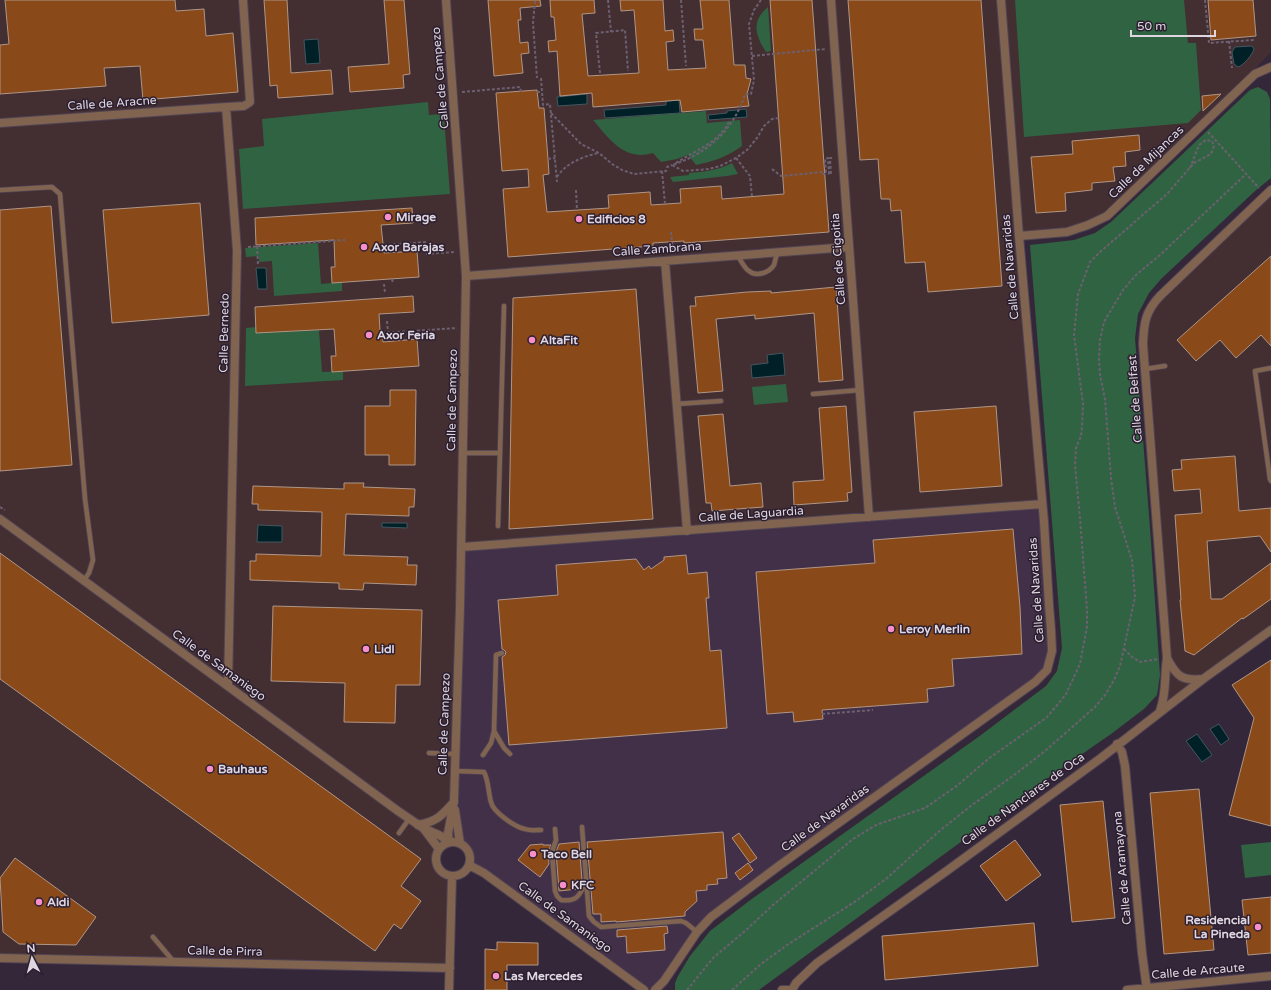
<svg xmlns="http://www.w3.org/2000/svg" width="1271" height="990" font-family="'Varela Round',sans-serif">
<rect width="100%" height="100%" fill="#35273a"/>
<!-- built -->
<path fill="#423048" d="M1042,504L1051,630L1047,670L711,917L655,990H644L469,865L470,857L469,851L464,846L460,843L454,801L462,547Z"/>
<!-- industrial -->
<path fill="#432e32" d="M0,0H1271V52L1202,125L1107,216L1088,225L1019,237L1042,504L462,547L454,801L460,843L449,842L443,845L439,849L436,854V862L438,868L441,872L452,876L450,968L0,958Z
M1271,190V630L1160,712L1166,684L1143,344L1151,305Z"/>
<!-- green -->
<path fill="#306342" d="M1015,0H1184L1188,43H1196L1201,110L1188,123L1024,137Z
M768,7L771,51L766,52C755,35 751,21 768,7Z
M1258,87L1267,92L1270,99L1271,178L1255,191L1161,279L1149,293L1138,314L1135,338L1150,528L1160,675L1157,695L1144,709L1111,734L1052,775L759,990H675V983L678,976L690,956L710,931L749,901L981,735L1046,686L1057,671L1062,648L1030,245L1074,240L1095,233L1111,222L1250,90Z
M428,102L429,115L441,114L444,117L450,194L243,209L239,149L264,146L262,119Z
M706,111L707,123L740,120L742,146C727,157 714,161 696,165L688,155L677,159L661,162L653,153C648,154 644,155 640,155C619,154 606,135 593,120Z
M732,163L738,174L727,176L673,182L670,177L689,175V173C704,172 718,170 732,163Z
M318,243L321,284L342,282V291L274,296L272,261L259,262V256L246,257L245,248Z
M256,327L257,333L319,330L322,372L343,371V380L245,386L246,328Z
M786,384L788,402L754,405L752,387Z
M1271,842V875L1245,878L1241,845Z"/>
<!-- water -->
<path fill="#002027" stroke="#43575f" d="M318,39L320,63L306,64L304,40Z
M1252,46L1254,49C1252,55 1244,65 1238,67L1234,64L1232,52L1235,47Z
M587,94V104L558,106L557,97Z
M679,100L680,113L605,118L604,110L666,105V101Z
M746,109L747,117L709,120L708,115L727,113V111Z
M256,268H266L267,289H258Z
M783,353L785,375L752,378L751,365L768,363L767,355Z
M382,523H407V528L382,527Z
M258,525L282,526V542H257Z
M1219,724L1229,739L1221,745L1210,729Z
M1197,734L1212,755L1202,762L1186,741Z"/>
<!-- building -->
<path fill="#894919" stroke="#af9687" d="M5,0H175L176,11L204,9L206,36L233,33L238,92L143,100L140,66L104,68L106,86L0,94V45L9,44Z
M264,0H287L291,73L331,70L333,94L278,98L277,85L270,86Z
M384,0H404L410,74L403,75L404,88L350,92L348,67L389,64Z
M488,0H540L541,6L520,8L521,20H518L520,43L528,42L529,53L521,54L523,73L494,76Z
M550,0H594L595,13L582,14L588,76L639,73L634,10L621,11L620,0H663L665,31L673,30L674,41L666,42L668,70L706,68L703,40H695L694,29H703L700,0H729L734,65H745L746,78L751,79L747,94L749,106L682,112L680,100L593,107L592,93L560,96L557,51L549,52L548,41L556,40L554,17H551Z
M770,0H812L829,232L684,243V241L653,243V246L508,257L503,189L529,187L528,169L502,171L496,93L537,90L539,108H544L548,159L549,174L543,175L547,212L609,208L608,195L650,192L651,205L681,203L680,189L721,186L722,199L784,194Z
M848,0H981L1002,286L928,292L925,262L905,263L901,210L891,211L890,199H881L878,159L860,160Z
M1208,0H1253L1256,36L1211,40Z
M1221,94L1203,111L1202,96Z
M1139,135L1140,150L1125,152L1126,166L1113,167L1115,181L1092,183V190L1065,193L1066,211L1036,213L1031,157L1073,154L1072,141Z
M200,203L209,315L112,323L103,210Z
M51,206L72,465L0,471V210Z
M412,208L413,223L381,225L384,253L417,251L419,277L332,283L331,267H335L334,240L256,245L255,218Z
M1271,256V346L1261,335L1236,358L1220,340L1196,361L1177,340Z
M836,287L843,380L819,382L814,313L755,319V315L716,319L723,391L698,393L690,306H696L695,297L747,292L771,291V293Z
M636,289L653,519L509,529L513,298Z
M413,296L414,312L379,314L380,330H382L383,342L417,339L419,366L332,372L331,356H336L334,329L256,333L255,307Z
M390,390H416L415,465H389V455H365V406H390Z
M846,406L852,492L847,493L848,501L794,505L793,482L824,480L819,408Z
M996,406L1002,486L920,492L914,412Z
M723,414L730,486L761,483L763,507L712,511L711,503H706L698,416Z
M1235,456L1239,511L1271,508V552L1260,536L1207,541L1211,599H1222L1271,563V599L1243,619L1242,618L1194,655L1185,651L1180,600H1181L1175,515L1202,513L1200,489L1174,491L1172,470L1182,469L1181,460Z
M344,483H364L363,487L415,489L414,507H409V516L346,514L344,555L408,557L407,565H417L416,585L364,583L363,590L339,589V583L250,580V561H256V554L321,556L322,512L258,510V504H252L253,486L344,489Z
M1013,529L1020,607L1022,654L952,659L954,686L927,689L928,702L822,710L823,719L794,722L793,712L767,714L756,572L875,563L873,540Z
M0,553L421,859L401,886L421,901L401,929L394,924L375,951L0,679Z
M686,555L688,574L707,572L709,598H706L710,651L721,650L727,728L509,745L502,657L505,655L506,652L504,650L502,649L498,600L558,595L556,565L636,559L644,570L649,566L651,569L664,560V557Z
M273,606L422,610L420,685H396L395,723L344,722L345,683L271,681Z
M1271,660V826L1229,815L1254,718L1232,685Z
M1199,789L1214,950L1164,954L1150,793Z
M1103,801L1115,918L1072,922L1060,805Z
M723,832L727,878L717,879L718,884L707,885V890L696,891L697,901L685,912V916L616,922V921L601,922V914H593L587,842Z
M739,833L757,858L750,863L732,838Z
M1015,840L1041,875L1006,901L980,866Z
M579,842L582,880L578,889L559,891L556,852L559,844Z
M543,844V845H551L548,852L549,864L540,877L518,860L530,845Z
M15,858L96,917L76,945L19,944L3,932L0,878Z
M748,863L753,870L740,880L735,873Z
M1271,897V953L1248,955L1242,900Z
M1034,923L1038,966L885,980L882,936Z
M667,926L668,933L664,934L665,950L627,953L626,936L617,937V930Z
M497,942L538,943V965H507V990H485V949L497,950Z"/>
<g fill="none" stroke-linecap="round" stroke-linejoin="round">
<defs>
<path id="service" d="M1,190L52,187L60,194L85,499L93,560L89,573L84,580
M737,255C741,260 744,268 749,271C756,277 769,273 774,265C775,261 776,256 778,252
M1271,368L1255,371L1270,479L1271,481
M1145,369L1165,366
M813,394L860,390
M676,404L721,401
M463,453H500
M498,526L504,306
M494,731L504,748L510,754
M429,753L455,754
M483,755L491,743L494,731L496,655L502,653
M455,771L484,772C489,782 488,792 491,802C493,812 515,827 525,829C530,831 536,830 541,830
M582,827L589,916L594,922L601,927L681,921L686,923L697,932
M555,829L556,840L552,852L555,891L557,896L561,900C576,902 580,896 585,883
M399,833L409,819
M153,937L174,962"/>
<path id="minor" d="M446,0L466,276L460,607L454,801L448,833L449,842
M831,0L869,517
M0,123L226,107
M1019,236L1067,232L1088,225L1107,216L1255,74L1271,67
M665,261L687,531
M466,276L849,247
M0,519L398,811L423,828L441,836L448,842
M462,547L1042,504
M1167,658C1177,677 1182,681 1203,679
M228,686L237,251L226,107L244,106L250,102L243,0
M1160,711C1167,692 1164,677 1167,658L1143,344C1144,323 1145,312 1160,296L1271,190
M1117,744L1122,752L1125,766L1142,953L1147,990
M455,810L460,843
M418,825C438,821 441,816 454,802
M424,829L439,849
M436 859a17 17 0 1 1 34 0a17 17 0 1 1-34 0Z
M469,865L484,873L644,990
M0,958L450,968
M449,990L452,876
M655,990L664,981L697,932L711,917L780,865L1035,682L1047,670L1052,651L1051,630L1049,605L1044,522L1019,236L1001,0
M782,990H788
M792,990L796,983L817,963L948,870L1101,758L1203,679L1271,630
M1127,990L1271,976"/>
</defs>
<!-- service casing -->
<use href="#service" stroke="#504355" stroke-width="6"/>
<!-- minor casing -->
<use href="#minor" stroke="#504355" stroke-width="10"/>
<!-- path -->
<path stroke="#6c6070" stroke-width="2" stroke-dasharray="3 2" stroke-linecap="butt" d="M608,0L611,32
M681,0L686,66
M761,0L754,10L749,24L754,80L751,94H745C734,130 707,154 672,165L683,171L709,169L720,166L736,158L747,150L757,138L764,126L772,119L779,118
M1205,0L1209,43L1254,40
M535,1L533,23L537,78
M1229,41L1232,68
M752,56L826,49
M600,73L596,33L625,30L628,71
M541,78L543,105L550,104L557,182
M462,92L520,87L521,92
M537,92H542
M551,113L581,144L599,153L612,164L622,170L634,174L666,171L667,167L672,165
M1208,132L1259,188
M736,158L750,176L752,197
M548,159L555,158
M676,163C696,150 719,143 730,120
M772,169L781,176L823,172V174H826L825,159L828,158L829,174H831L830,158H833
M662,171L665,204
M557,177C566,163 582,157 598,153
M576,190L577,210
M671,232L673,251
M390,244V252
M383,245L426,242
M257,246L258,265
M248,247L345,240
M426,254L455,252
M392,279L393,283
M384,284L385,293
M387,321L388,333
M382,333L457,328
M0,507L5,510
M1124,649L1132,657L1140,662L1158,659
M822,714L873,710
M687,990L713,958L745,931L773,905L853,839L876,825L925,808L958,785L988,759L1046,718L1059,703L1066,694L1080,664L1087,627V610L1080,518L1075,466L1076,448L1081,436L1082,427L1083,404L1074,335L1078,294L1090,262L1100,252L1167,194L1194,163L1211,154L1214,146L1212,141L1206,140L1199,145L1190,168
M732,990L761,964L790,943L856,901L886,879L937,833L972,805L1013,776L1045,751L1095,707L1105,695L1114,680L1120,666L1135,597L1132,560L1115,507L1111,478L1105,399L1100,375L1099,359L1100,340L1104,322L1123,290L1137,274L1160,255L1246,174"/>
<!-- service -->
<use href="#service" stroke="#80644f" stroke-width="4.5"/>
<!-- minor -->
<use href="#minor" stroke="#80644f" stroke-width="8"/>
</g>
<!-- markers -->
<g fill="#f98fc8" stroke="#2b1e2f" stroke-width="1.5">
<circle cx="388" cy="217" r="4"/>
<circle cx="579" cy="219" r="4"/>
<circle cx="364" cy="247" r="4"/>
<circle cx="369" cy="335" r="4"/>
<circle cx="532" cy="340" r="4"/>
<circle cx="891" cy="629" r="4"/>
<circle cx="366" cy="649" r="4"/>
<circle cx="210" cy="769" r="4"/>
<circle cx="533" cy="854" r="4"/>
<circle cx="563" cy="885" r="4"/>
<circle cx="39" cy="902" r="4"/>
<circle cx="1258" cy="927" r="4"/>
<circle cx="496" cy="976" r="4"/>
</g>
<g text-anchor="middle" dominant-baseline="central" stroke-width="3" stroke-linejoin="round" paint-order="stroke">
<!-- street labels -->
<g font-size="12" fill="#ded6e1" stroke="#2b1e2f">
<text transform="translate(440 78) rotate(-95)">Calle de Campezo</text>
<text transform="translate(112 103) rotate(-4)">Calle de Aracne</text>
<text transform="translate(1146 162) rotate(-44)">Calle de Mijancas</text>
<text transform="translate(657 249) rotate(-4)">Calle Zambrana</text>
<text transform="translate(838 259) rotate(-94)">Calle de Cigoitia</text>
<text transform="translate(1010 267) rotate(-95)">Calle de Navaridas</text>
<text transform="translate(224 333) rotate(-89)">Calle Bernedo</text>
<text transform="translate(1135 399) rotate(-94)">Calle de Belfast</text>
<text transform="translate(452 400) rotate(-89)">Calle de Campezo</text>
<text transform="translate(751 514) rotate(-4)">Calle de Laguardia</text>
<text transform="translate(1036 590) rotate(-94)">Calle de Navaridas</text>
<text transform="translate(219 665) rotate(36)">Calle de Samaniego</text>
<text transform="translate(444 724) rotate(-88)">Calle de Campezo</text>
<text transform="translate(1023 799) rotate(-36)">Calle de Nanclares de Oca</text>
<text transform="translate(825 818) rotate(-36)">Calle de Navaridas</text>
<text transform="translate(1122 868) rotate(-95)">Calle de Aramayona</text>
<text transform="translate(565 917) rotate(36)">Calle de Samaniego</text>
<text transform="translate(225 951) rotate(1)">Calle de Pirra</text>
<text transform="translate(1198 971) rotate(-5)">Calle de Arcaute</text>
</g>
<!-- poi labels -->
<g font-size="12" font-weight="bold" fill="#ded6e1" stroke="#2b1e2f" text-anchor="start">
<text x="396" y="217">Mirage</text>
<text x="587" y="219">Edificios 8</text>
<text x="372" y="247">Axor Barajas</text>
<text x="377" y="335">Axor Feria</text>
<text x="540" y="340">AltaFit</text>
<text x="899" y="629">Leroy Merlin</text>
<text x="374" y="649">Lidl</text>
<text x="218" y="769">Bauhaus</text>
<text x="541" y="854">Taco Bell</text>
<text x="571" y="885">KFC</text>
<text x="47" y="902">Aldi</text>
<text x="1250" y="920" text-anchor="end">Residencial<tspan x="1250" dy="14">La Pineda</tspan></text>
<text x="504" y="976">Las Mercedes</text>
</g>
</g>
<!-- north arrow -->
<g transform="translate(32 958) rotate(354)" stroke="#2b1e2f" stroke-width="3" paint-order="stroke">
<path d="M0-3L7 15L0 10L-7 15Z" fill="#ded6e1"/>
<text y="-6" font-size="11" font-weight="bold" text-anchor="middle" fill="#ded6e1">N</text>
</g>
<!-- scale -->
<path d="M1131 30v6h84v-6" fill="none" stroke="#ded6e1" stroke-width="2"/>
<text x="1137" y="30" font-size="12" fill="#ded6e1" stroke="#2b1e2f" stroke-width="3" paint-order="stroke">50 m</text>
</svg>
